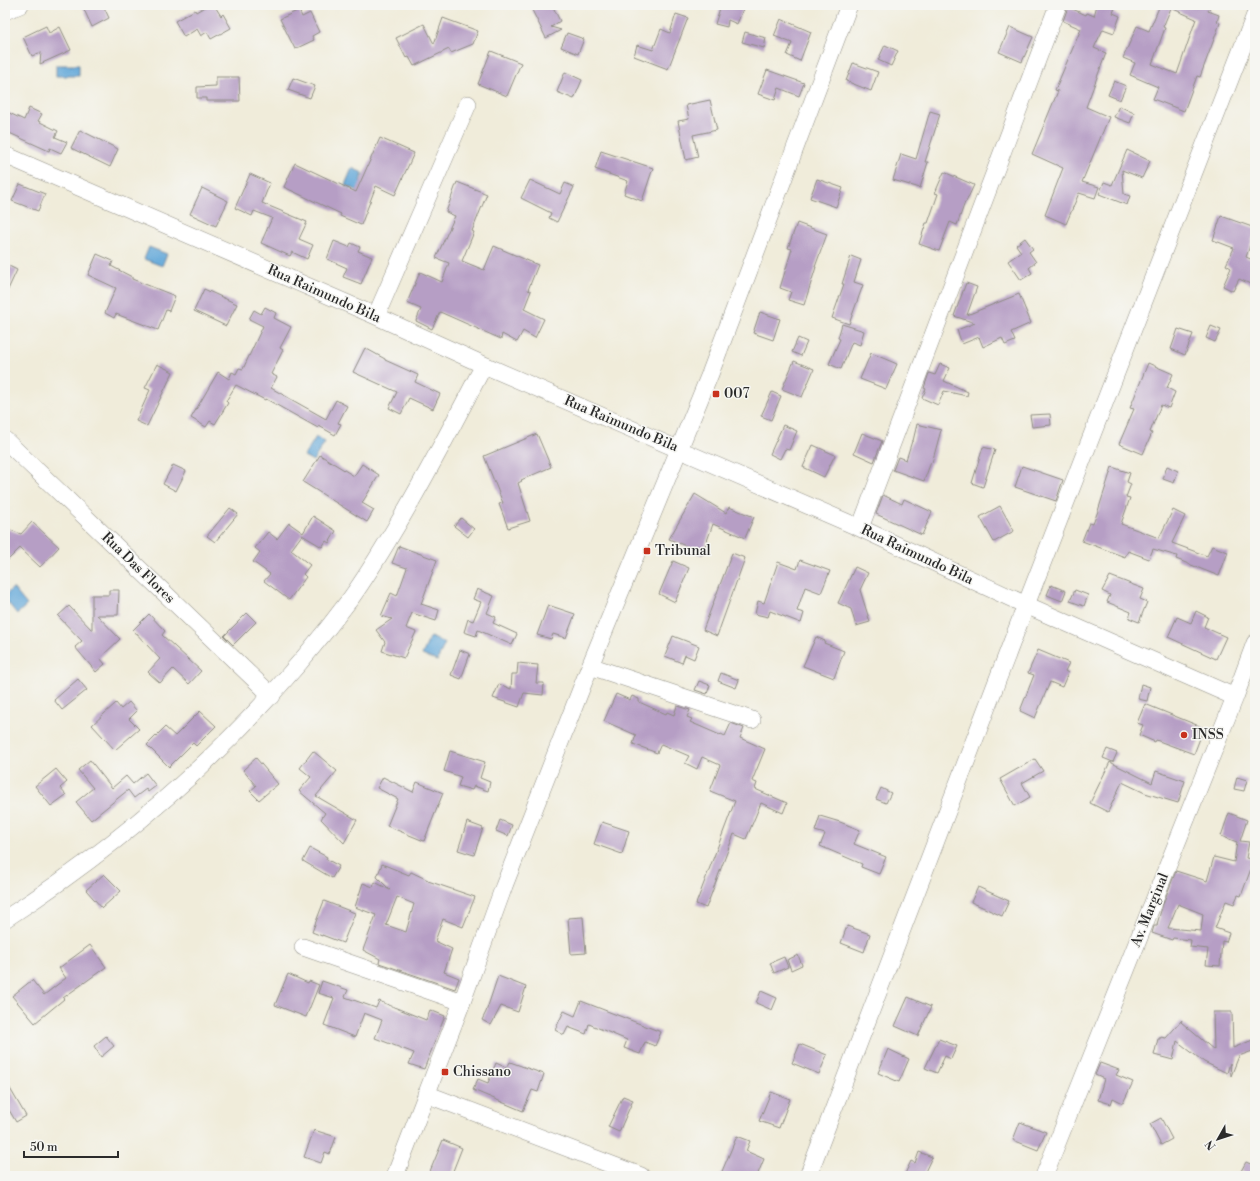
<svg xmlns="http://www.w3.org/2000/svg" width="1260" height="1181" font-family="'Libre Bodoni',serif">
<rect width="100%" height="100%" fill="#f6f6f2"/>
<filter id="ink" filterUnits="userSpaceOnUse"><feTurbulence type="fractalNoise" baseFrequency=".025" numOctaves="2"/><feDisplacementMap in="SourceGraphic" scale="8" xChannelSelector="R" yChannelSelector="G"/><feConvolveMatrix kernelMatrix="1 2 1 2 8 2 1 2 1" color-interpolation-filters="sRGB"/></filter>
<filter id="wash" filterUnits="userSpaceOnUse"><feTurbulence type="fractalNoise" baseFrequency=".012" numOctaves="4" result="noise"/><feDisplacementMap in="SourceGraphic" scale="16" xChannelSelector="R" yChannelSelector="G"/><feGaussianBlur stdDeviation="0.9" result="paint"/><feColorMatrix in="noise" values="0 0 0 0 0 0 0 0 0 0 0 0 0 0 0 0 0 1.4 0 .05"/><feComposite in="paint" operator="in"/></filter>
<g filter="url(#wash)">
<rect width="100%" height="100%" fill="#f0ecda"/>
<!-- water -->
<path fill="#64a8d9" stroke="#486a82" d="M56,65H79V76H56Z
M352,168L363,173L360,181L369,185L365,194L345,185Z
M149,247L167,254L162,266L144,259Z
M316,437L325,442L313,461L304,456Z
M13,588L27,605L17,614L5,599V595Z
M430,637L445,643L437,661L422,655Z"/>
<g id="blocks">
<!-- building -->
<path fill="#b69ec5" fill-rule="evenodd" d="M82,5H103L109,18L92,27Z
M208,5H214L221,16L223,14L231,28L211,39L207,32L201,36L197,29L184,37L175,21L195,10L196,12Z
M544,5H552L560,21L551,27L561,30L546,38L532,10Z
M721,5H732L743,9L737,24L728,20L727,27L715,24Z
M1097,5H1116L1113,13L1120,16L1114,33L1103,29L1094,48L1106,53L1086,107L1109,117L1082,182L1099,187L1095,198L1079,193L1066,224L1045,215L1063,168L1032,154L1058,91L1055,90L1081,29L1063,21L1068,7L1086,15L1087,13L1094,16Z
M1160,5H1211L1208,11L1219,15L1217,22L1220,23L1200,77L1197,76L1184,111L1153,99L1158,87L1130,75L1135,63L1123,58L1137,26L1149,31ZM1171,8L1196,19L1177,74L1152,64L1165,28L1163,27Z
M299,10L302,17L310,13L319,32L312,36L314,40L295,49L280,19Z
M676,14L688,18L668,69L634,56L637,45L653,50L661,29L670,33Z
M443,18L478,31L473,44L451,53L449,49L414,66L409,57L406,58L396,38L424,24L434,44Z
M781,19L811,32L800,61L787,55L792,43L774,36Z
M46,26L49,33L60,27L71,50L40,64L41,52L32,56L23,37Z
M1010,27L1033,37L1022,62L999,52Z
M745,32L766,38L764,48L742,42Z
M567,33L584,39L578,54L561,47Z
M885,45L898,51L891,66L878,60Z
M491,51L521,63L507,96L478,84Z
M853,63L878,72L871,91L846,81Z
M767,70L804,83L799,96L779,88L775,100L758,94Z
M565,72L582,80L574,99L557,92Z
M216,77H239L240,101H206V98H197V87L216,86Z
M293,78L315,86L310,98L288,90Z
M1114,81L1126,86L1120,100L1108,95Z
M710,100L717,130L693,135L698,157L686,160L678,121L689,119L686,105Z
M1119,106L1134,113L1130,123L1114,117Z
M29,108L42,114L38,121L58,131L55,137L67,142L61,153L50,148L49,151L5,131V111L24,120Z
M930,111L940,114L925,162H928L920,188L893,180L901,154L916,159Z
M80,130L118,149L110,167L71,148Z
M380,138L414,153L395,195L376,186L361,225L340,216L341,214L284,187L295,163L356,192Z
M1127,150L1150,161L1142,178L1122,170L1124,194L1130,196L1127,205L1099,194L1104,182L1112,185Z
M601,151L653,168L642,201L624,194L628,181L595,169Z
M944,172L974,185L966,202H965L957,225L950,222L939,251L919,244L926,223H928L938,194L935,193Z
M250,174L270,183L262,203L307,222L299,239L313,245L307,259L292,252L290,256L261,243L272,218L254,211L252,216L235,208Z
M817,179L843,188L836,207L810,198Z
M530,180L560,194L565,183L574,187L557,222L549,218L551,213L521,198Z
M457,182L487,194L472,231L474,232L462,261L484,270L494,246L538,265L528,290L531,291L524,309L544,319L535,338L523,331L517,342L502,334L501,339L440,312L432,329L416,321L421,309L407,303L420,272L442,282L449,263L436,258L455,216L446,212Z
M20,184L45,194L38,211L12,201Z
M202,188L228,201L216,226L190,214Z
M1221,216L1255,228V232L1246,257L1255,261V286L1239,279L1233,291L1223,286L1231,268L1226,265L1234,248L1213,240Z
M797,223L827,234L815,267H816L804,305L788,300L791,292L780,288L792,249L788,248Z
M1025,238L1033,249L1029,252L1036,262L1029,268L1032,273L1021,280L1008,261L1021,252L1016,245Z
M334,241L349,247L351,243L360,247L358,251L372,257L361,284L343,277L347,268L327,259Z
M97,254L113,261L111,266L132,277V279L175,296L169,311L166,310L158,330L116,314L114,318L105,313L116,288L88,275Z
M851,256L861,260L854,282L863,285L849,324L832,318L844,284H842Z
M5,264L17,270L5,296Z
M966,283L977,287L967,315L1019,294L1031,323L1011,332L1015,341L1005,345L1002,338L983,347L979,337L962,344L957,330L975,323L954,316Z
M204,289L237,304L226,326L194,311Z
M265,307L276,313L274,318L291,327L280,348L283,350L271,374L277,377L271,388L326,419L336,400L347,406L338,423L341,424L335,435L319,426L318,428L266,399L265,400L236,385L226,401L228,403L215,424L210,421L206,427L191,418L218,372L229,379L232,372L236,374L239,368L243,369L263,326L249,319L254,310L261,314Z
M760,312L780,319L773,340L753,333Z
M842,324L864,331L860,345L852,342L841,369L829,364L840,339L838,338Z
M1211,326L1221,330L1215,342L1206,338Z
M1178,329L1193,334L1185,355L1171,349Z
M798,338L807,342L801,356L792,352Z
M365,348L385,359V360L418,375L415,382L440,394L433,409L409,398L401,414L389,408L397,392L353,372Z
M871,353L897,364L886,389L860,379Z
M794,361L814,369L802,397L782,389Z
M1148,363L1173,374L1167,388L1175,392L1169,408L1161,405L1150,432L1152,433L1143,454L1119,444L1134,409L1130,408Z
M157,364L173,372L147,426L136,421L150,390L145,388Z
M940,364L950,368L944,381L968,392L967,396L944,391L938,405L922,398L926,389L924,388L929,373L935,375Z
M772,392L781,396L771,420L761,416Z
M1050,414L1051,425L1032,427L1030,415Z
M917,424L941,430L932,463L931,462L924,481L893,470L898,457L906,460L912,441H913Z
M783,425L797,431L789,450L785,449L780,459L770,454Z
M862,433L882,441L874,462L854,453Z
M537,434L551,467L521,480L522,481L518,483L530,521L508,528L499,504L503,503L484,456Z
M813,445L835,455L824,477L803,467Z
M983,447L995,450L983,487L972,483Z
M320,455L354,476L362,464L379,475L362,503L374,510L367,522L303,482Z
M173,465L186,471L176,491L163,484Z
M1022,466L1063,480L1056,501L1015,487Z
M1167,466L1178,471L1174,483L1163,479Z
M1112,467L1130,473L1127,482L1131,484L1126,497L1130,498L1121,524L1159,538L1173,510L1185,516L1172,543L1207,556L1212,546L1228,552L1219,576L1176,559L1177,556L1153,549L1149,559L1128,551L1125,557L1082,541L1089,523L1093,524L1098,511Z
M695,494L726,513L729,507L754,517L745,538L713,524L702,555L692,552L693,549L669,539Z
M883,495L902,504L904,499L932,512L922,535L876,514Z
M1000,506L1014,531L994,542L980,517Z
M230,508L238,514L215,542L207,536Z
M313,516L336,531L329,543L326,541L322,547L302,535L291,550L310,565L303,574L306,577L289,600L264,581L270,574L253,562L260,552L255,548L268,532L277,539L289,523L303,533Z
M461,518L474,529L468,537L454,526Z
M32,522L59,547L40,567L20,548L5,563V528L21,534Z
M399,546L437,560L421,604L439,610L436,621L412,613L406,628L416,632L404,658L382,651L385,642L376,630L392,619L381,616L391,593L397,596L407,568L392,563Z
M732,553L745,558L717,636L703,630Z
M800,560L830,571L821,593L805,587L797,611L804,613L801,623L770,611L768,617L755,614L758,601L764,603L778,562L797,569Z
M673,561L689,568L675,602L659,594Z
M855,567L868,573L860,590L870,622L856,626L851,609L838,603Z
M1110,576L1144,589L1140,599L1147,602L1139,622L1129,618L1131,612L1107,602L1110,595L1102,591Z
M1051,585L1066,591L1062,601L1047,595Z
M477,589L494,596L487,613L496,617L493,623L517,634L512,645L478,630L476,636L464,632L468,619L473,621L481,602L473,599Z
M109,590H119L118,615H97L120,639L100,658L105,664L96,672L75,647L82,641L58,616L69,606L92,630V595H109Z
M1075,590L1088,595L1084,606L1070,601Z
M548,605L575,614L566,638L553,634L551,639L537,635Z
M1196,611L1208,617L1204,627L1226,637L1216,659L1168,637L1177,617L1191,623Z
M247,613L256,622L233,645L224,636Z
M149,614L165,631L162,635L201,671L189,684L173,669L160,683L148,672L160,659L133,630Z
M673,636L699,646L694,659L685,655L682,663L665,656Z
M816,637L825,641L824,643L844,651L834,678L803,666Z
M460,650L470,654L461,679L451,675Z
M1038,650L1069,663L1065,671L1068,673L1062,687L1050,682L1035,718L1020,711L1034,675L1028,673Z
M518,663L538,665L536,683H544L543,695L524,693L519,707L493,698L499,684L511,689L512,674H517Z
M721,673L739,680L736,688L718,681Z
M78,679L87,690L62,710L54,700Z
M699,681L710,685L707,694L695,690Z
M1141,684L1150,687L1147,701L1138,699Z
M616,694L630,700L632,696L639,699V702L666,714L667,712L674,715L677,706L690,710L687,717L692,719L690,722L720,735L721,734L725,736L731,723L744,728L740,738L765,749L752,781L757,783L755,789L787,803L783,813L761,803L746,839L734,834L706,908L696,904L735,801L710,791L720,765L702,757L697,769L685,763L689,756L661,744L657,753L633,744L636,735L604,721Z
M129,702L137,711L129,719L139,729L115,750L92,725L116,703L121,709Z
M1145,704L1204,728L1194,754L1156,740L1155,742L1139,735L1143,725L1137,723Z
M200,711L216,726L196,746L193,743L169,767L147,745L165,727L175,736Z
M1107,749L1117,753L1113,762L1103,758Z
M313,751L337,771L316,796L357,820L344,843L321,819L325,813L299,791L311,777L300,768Z
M450,751L485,762L480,778L490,782L488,791L474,786L472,790L458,786L461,777L444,771Z
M256,758L278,784L259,800L250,791L256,786L243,770Z
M1035,759L1043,771L1022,783L1030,797L1015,806L1000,779Z
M90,760L112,788L126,776L133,784L146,773L156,786L148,792L146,789L134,798L128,790L91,820L76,802L93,788L78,770Z
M1110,762L1152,783L1156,771L1185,781L1178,803L1145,793L1122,782L1108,812L1090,803Z
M56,769L67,782L60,788L66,795L51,806L35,786Z
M383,777L413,792L417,782L443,793L424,841L387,826L398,799L377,788Z
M1237,777L1247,780L1244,791L1234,789Z
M881,788L891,793L886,803L876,799Z
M1229,813L1247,820L1240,841L1249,842L1246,858L1251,859L1250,866H1252L1241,896L1238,895L1234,904L1226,901L1215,928L1229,933L1226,942L1222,941L1220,966L1206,965L1208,949L1190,947L1191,940L1173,938L1172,940L1152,933L1154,926H1157L1158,924H1157L1164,901L1176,871L1207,881L1214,857L1234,862L1237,842L1221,836ZM1178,904L1203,914L1201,931L1168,928Z
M820,816L840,822L860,830L854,844L886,857L879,874L861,867L862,864L820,846L825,834L815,831Z
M500,820L512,825L508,836L496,831Z
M467,822L483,828L474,855L458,850Z
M602,822L629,831L622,854L594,844Z
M310,848L327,857L326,859L339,866L332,878L303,861Z
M382,864L409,875L411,872L428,880V881L475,897L463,927L443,919L435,941L452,949L444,972L459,978L455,989L379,963L380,959L363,950L376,915L355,907L363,883L373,887L375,882L390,890L377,877ZM397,897L414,904L406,932L386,925Z
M104,874L121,891L102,908L86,890Z
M978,887L1009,901L1002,916L971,902Z
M324,901L355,913L343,943L322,935V936L312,932Z
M583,917L586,953L571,954L568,918Z
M847,926L870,934L864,952L841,943Z
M90,945L106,967L63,998L64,999L35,1023L12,996L32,980L44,995L66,978L59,968Z
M798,955L802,965L791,970L787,960Z
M784,957L788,967L774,973L770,963Z
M288,974L308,983L309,981L319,985L306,1017L275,1005Z
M498,976L526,987L518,1012L501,1006L491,1025L482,1020L486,1012Z
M322,981L348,990L345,997L376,1008L379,1001L426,1020L430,1010L445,1016L424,1069L409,1064L414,1053L375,1038L382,1020L364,1013L355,1037L324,1025L334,998L318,993Z
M761,991L777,998L772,1010L756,1003Z
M908,997L931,1007L918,1036L895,1026Z
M581,1001L661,1032L655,1046L645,1042L640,1054L624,1048L627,1040L589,1024L586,1034L568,1027L564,1035L555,1030L564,1011L575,1016Z
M1213,1012H1232L1233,1048L1255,1039V1050L1239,1056L1231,1076L1230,1063L1227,1073L1204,1062L1177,1041L1173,1060L1154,1055L1158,1039H1160V1037L1166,1038L1182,1020L1181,1022L1214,1050Z
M106,1036L114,1046L101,1057L94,1046Z
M939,1039L957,1046L951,1059L945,1056L937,1073L925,1068Z
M800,1044L827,1055L819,1074L792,1063Z
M888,1049L909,1059L899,1082L878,1073Z
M510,1062L544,1074L538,1092L532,1090L523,1111L473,1090L478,1079L488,1083L496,1063L507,1068Z
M1100,1063L1119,1070L1116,1075L1133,1082L1123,1103L1113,1098L1111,1104L1098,1100L1104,1079L1095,1075Z
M5,1080L26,1116L16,1122L5,1103Z
M771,1092L790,1099L779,1128L759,1121Z
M623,1096L633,1100L619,1132L608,1127Z
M1161,1118L1172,1139L1161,1145L1150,1124Z
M1020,1122L1046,1132L1038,1150L1013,1140Z
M314,1130L336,1137L330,1154L325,1152L321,1163L304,1157Z
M737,1136L750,1141L746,1151L764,1159L757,1176H720Z
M443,1140L462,1148L451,1176H428Z
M919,1152L932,1157L923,1176H904L911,1161L915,1163Z
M1246,1162L1255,1166V1176H1250L1241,1171Z"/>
</g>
</g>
<g filter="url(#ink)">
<use href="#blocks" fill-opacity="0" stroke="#8e8c82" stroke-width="1"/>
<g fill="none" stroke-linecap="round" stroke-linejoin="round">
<defs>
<path id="minor" d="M5,11L20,5
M5,155L376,316L484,365L860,528L1026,605L1235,697
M376,316L468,104
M5,440L272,696
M860,528L1058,5
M590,666L752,720
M5,919C140,832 255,727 351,598C366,577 380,554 393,532C426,477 455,421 484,365
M303,947L462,1002
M426,1094L641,1176
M395,1176L462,1002L504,886L590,666L710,374L849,5
M808,1176L1026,605L1255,15
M1044,1176L1235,697L1255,643"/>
</defs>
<!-- minor casing -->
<use href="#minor" stroke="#8e8c82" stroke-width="18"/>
<!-- minor -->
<use href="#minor" stroke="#fff" stroke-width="17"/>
</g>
</g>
<!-- markers -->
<g fill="#c8321e" stroke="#f6f6f2" stroke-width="1.5">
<rect x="712" y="390" width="8" height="8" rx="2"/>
<rect x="643" y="547" width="8" height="8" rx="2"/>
<circle cx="1184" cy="735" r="4"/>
<rect x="441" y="1068" width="8" height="8" rx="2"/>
</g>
<g text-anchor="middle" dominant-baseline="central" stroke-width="3" stroke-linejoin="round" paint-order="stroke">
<!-- street labels -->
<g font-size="14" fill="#2b2b2b" stroke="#f6f6f2">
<text transform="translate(324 294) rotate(24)">Rua Raimundo Bila</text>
<text transform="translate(621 424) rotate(23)">Rua Raimundo Bila</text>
<text transform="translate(917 555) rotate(25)">Rua Raimundo Bila</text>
<text transform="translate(138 568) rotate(44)">Rua Das Flores</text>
<text transform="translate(1150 910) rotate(-68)">Av. Marginal</text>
</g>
<!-- poi labels -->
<g font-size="14" fill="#2b2b2b" stroke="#f6f6f2" text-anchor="start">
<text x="724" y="394">007</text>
<text x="655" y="551">Tribunal</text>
<text x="1192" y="735">INSS</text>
<text x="453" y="1072">Chissano</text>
</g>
</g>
<!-- margin -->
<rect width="1260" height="1181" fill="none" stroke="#f6f6f2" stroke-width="20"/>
<!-- north arrow -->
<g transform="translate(1218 1139) rotate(231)" stroke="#f6f6f2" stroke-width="3" paint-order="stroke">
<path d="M0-3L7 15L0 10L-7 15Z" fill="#2b2b2b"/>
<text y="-6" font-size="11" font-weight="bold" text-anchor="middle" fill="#2b2b2b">N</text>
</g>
<!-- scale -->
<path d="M24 1151v6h94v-6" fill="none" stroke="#2b2b2b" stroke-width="2"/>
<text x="30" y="1151" font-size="12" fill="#2b2b2b" stroke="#f6f6f2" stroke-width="3" paint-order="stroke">50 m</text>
</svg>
